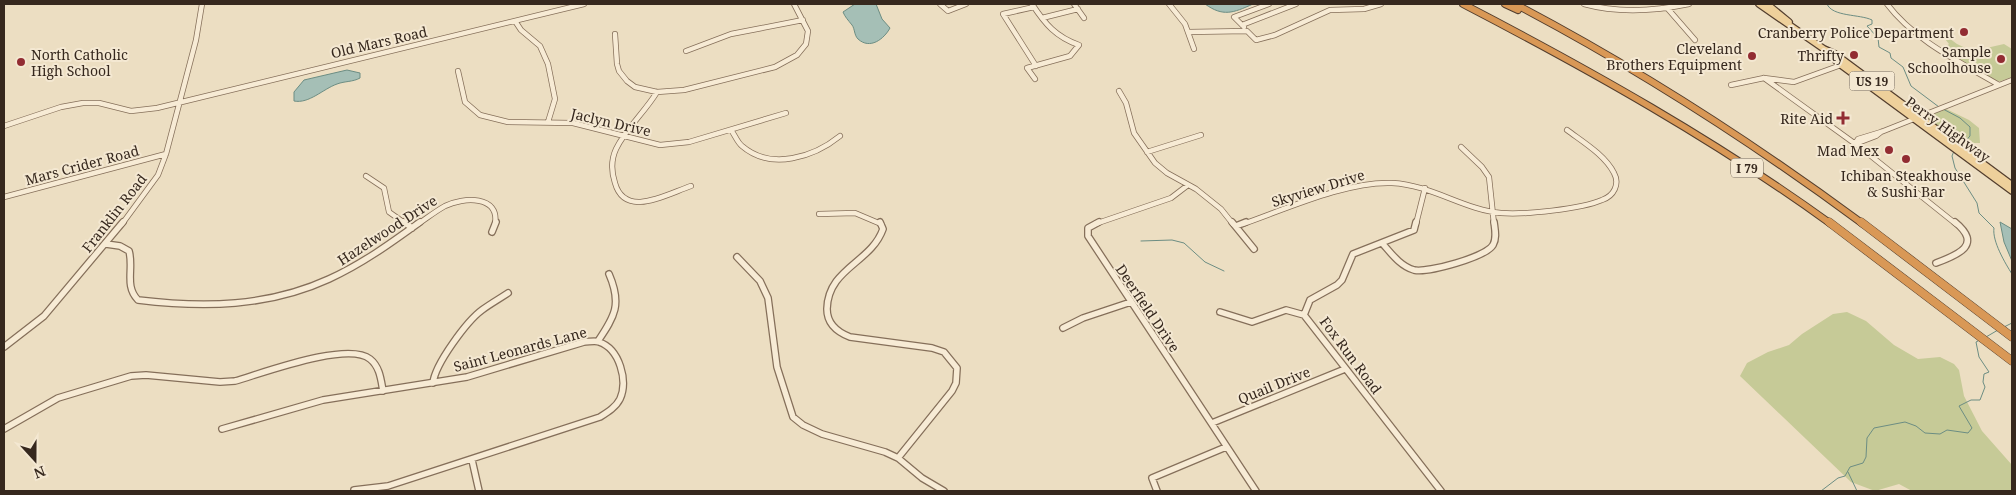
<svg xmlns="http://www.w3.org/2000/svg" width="2016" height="495" font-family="'Noto Serif',serif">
<rect width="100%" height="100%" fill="#ecdec2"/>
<!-- green -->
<path fill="#c6ca97" d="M1938,30L1957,44L1978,54L1982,49L2004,44L2012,49V77L2001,81L1993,82L1946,50L1944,48L1949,44Z
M1942,107L1969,120L1979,128L1980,143H1969L1962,148L1919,116Z
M1847,312L1866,321L1894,345L1918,359L1940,357L1954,364L1959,370L1964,396L1982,431L2012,465V491H1912L1899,484L1875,491L1851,482L1740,376L1747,363L1768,352L1789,345L1802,334L1833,314Z"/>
<!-- water -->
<path fill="#a5bfb6" stroke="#6c8d83" d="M855,4H876L882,19L890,28C884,39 870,50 858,39C854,35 855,29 852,25C848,20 845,17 843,12Z
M1205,4H1253C1233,13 1223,17 1205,4Z
M347,70L360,73V78C353,82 345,81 337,84C323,89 309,104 294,101V92L304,80Z
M2000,222L2012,229V261L2004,242Z"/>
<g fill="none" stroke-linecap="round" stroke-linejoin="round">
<!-- stream -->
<path stroke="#6c8d83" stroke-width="1" d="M1827,4C1832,17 1860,14 1872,20V24L1867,26L1878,38L1879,47L1890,53L1891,58L1903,67L1911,86L1939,107
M1943,109L1960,118L1970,127V136L1961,146
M1954,151L1952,156L1955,168L1977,203L1979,213L1994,228C1992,241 2005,263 2012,274
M1141,241L1172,240L1184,243L1205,262L1224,271
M2004,327L2012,323
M1986,337L1998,330
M1848,472L1857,491
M1821,491L1838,478L1845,476L1850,467L1863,463L1866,457L1867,438L1874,428L1905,422L1916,426L1925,433L1940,434L1947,430L1968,433L1972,428L1959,406L1971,400H1980L1985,387L1983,382L1984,374L1989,372L1979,357L1976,342L1978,341"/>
<defs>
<path id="minor-far1" d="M940,4L948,11L966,4
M1032,4C1045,24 1056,37 1079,45L1070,56L1027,68L1035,79
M1074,4L1084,18
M1169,4L1185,24L1194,49
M1584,4C1617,13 1655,11 1689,4
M1887,4C1915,41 1960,62 1999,85
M1034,7L1003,14L1036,66
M1668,9L1695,40
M1042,18L1078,9
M515,21L521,30L540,46L548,64L555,99L548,122
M1242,25L1296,4
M1244,27L1234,17L1269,4
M1188,32L1247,31L1256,40L1275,35L1330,10L1364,9L1381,4
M615,34L617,64L619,71L627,81L635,87L657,92L684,90L775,67L797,55L806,44L808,31L794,4
M686,51L731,34L803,20
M458,71L465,102L480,115L508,122L573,123L660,145L689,142L786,113
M1764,78L1861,148L1956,224
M1731,85L1764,78L1794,82L1841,65
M1119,91L1126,103L1134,133L1155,163L1167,173L1196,189L1221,209L1233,224
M657,92C645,112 626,128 616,149C611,160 611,171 615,183C625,219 667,194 691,186
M4,126L61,107L83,103H99L131,111L157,108L584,4
M731,130C735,135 737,142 742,146C771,171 814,157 840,136
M1855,144L1858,139L1881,132L2012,80
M1855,144L1876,136L1881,132
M1461,147L1482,167L1489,177L1494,224
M1147,152L1201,135
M366,176L384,188L389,212L406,224
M4,197L166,154
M819,214L855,213L881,224
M122,224L158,175L166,154L196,40L202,4
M418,224C427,218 436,211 445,206C463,197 500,195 495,224
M1095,224L1171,198L1188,185
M1243,224C1286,209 1347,181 1392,183C1432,185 1464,210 1501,213C1524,215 1581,209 1602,200C1614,196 1620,184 1614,173C1605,155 1583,142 1567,130
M1416,224L1425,188"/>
<path id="minor" d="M404,222L412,228
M880,222L883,229C871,263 828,268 827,309C827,324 837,332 850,337L932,348L944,352L957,368L956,383L952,391L898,458
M1099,222L1088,228V236L1256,491
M1232,222L1254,249
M1416,222L1414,230L1353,254L1342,280L1337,285L1310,300L1304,315L1441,491
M1236,226L1246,222
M492,232L496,222
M1382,243C1391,253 1400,266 1414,270C1428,273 1486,257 1493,245C1497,238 1495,230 1494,222
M106,244L120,246L129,251C134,268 124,286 138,300C204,308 268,307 329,279C362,264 391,243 420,222
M737,257L760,281L768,298L777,367L793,417L803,425L822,434L885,452L898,458L922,478L944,491
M1936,263C1958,255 1983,245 1955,222
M1220,312L1252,322L1286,310L1304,315
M1063,328L1083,318L1131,302
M598,341C615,316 622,304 609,274
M4,347L44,316L123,222
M433,383C435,364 467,321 482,310C490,304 499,299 508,293
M1212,423L1345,369
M4,429L58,398L131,376L146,375L220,382L235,381C263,373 348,341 370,359C380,367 381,380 383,391
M222,429L323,400L467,377L584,342C589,342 595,340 599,342C620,349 628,381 620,399C616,407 608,412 600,417L388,486L354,490
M472,460L479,491
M1157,491L1152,478L1226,447"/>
<path id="major" d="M1759,4L1824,49L1835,54L2012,185
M1767,4L1789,22
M1824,50L1841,65L2012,191"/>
<path id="highway-far1" d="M1463,4C1590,70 1715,140 1831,224
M1505,4L1518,10
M1515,4C1637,68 1752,142 1863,224"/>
<path id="highway" d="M1829,222L2012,361
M1861,222L2012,337"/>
</defs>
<!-- minor-far1 casing -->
<use href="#minor-far1" stroke="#856f5a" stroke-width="6"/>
<!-- minor casing -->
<use href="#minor" stroke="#856f5a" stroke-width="8"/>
<!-- major casing -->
<use href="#major" stroke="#533e2e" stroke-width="8"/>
<!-- highway-far1 casing -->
<use href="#highway-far1" stroke="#533e2e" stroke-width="8"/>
<!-- highway casing -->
<use href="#highway" stroke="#533e2e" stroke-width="9"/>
<!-- minor-far1 -->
<use href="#minor-far1" stroke="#f7ebd5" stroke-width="4.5"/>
<!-- minor -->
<use href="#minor" stroke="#f7ebd5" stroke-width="5.5"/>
<!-- major -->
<use href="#major" stroke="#eed09b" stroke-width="5.5"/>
<!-- highway-far1 -->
<use href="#highway-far1" stroke="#d99856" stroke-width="6"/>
<!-- highway -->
<use href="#highway" stroke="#d99856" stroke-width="8"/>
</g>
<!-- markers -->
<g fill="#922c32" stroke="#f4e8d2" stroke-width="2">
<circle cx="1964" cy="32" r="5"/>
<circle cx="1854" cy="55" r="5"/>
<circle cx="1752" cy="56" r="5"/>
<circle cx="2001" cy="59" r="5"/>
<circle cx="21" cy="62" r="5"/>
<path d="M1840.5 110.5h5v5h5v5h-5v5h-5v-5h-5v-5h5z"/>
<circle cx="1889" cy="150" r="5"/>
<circle cx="1906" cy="159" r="5"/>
</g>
<g text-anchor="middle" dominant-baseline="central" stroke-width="4" stroke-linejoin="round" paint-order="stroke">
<!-- shield labels -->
<g fill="#f4e8d2" stroke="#6f6254" stroke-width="1">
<rect x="1849.5" y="71.5" width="45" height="19" rx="4"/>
<rect x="1731" y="158.5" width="32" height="19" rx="4"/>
</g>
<g font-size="12" font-weight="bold" fill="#36281e">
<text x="1872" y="81">US 19</text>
<text x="1747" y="168">I 79</text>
</g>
<!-- poi labels -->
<g font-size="14" fill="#36281e" stroke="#f4e8d2" text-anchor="end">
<text x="1954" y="32">Cranberry Police Department</text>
<text x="1742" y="48">Cleveland<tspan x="1742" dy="16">Brothers Equipment</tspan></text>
<text x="1991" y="51">Sample<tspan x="1991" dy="16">Schoolhouse</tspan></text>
<text x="31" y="54" text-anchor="start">North Catholic<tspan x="31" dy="16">High School</tspan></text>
<text x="1844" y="55">Thrifty</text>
<text x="1833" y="118">Rite Aid</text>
<text x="1879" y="150">Mad Mex</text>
<text x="1906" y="175" text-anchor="middle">Ichiban Steakhouse<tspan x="1906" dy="16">&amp; Sushi Bar</tspan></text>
</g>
<!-- street labels -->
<g font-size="14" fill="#36281e" stroke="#f4e8d2">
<text transform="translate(379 42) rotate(-13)">Old Mars Road</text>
<text transform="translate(611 122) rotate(13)">Jaclyn Drive</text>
<text transform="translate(1948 129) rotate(36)">Perry Highway</text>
<text transform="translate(82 165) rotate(-15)">Mars Crider Road</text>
<text transform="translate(1318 188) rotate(-17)">Skyview Drive</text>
<text transform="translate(114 213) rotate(-52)">Franklin Road</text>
<text transform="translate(387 230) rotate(-33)">Hazelwood Drive</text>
<text transform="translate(1148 308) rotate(56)">Deerfield Drive</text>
<text transform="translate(520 349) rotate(-15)">Saint Leonards Lane</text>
<text transform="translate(1351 355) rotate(53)">Fox Run Road</text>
<text transform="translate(1274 385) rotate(-22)">Quail Drive</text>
</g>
</g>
<!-- border -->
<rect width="2016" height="495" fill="none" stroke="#36281e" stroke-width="10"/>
<!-- north arrow -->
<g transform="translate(35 460) rotate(159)" stroke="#f4e8d2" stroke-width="4" paint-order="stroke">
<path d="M0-4L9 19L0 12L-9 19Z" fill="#36281e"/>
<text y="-8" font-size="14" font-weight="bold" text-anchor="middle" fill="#36281e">N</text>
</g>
</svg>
